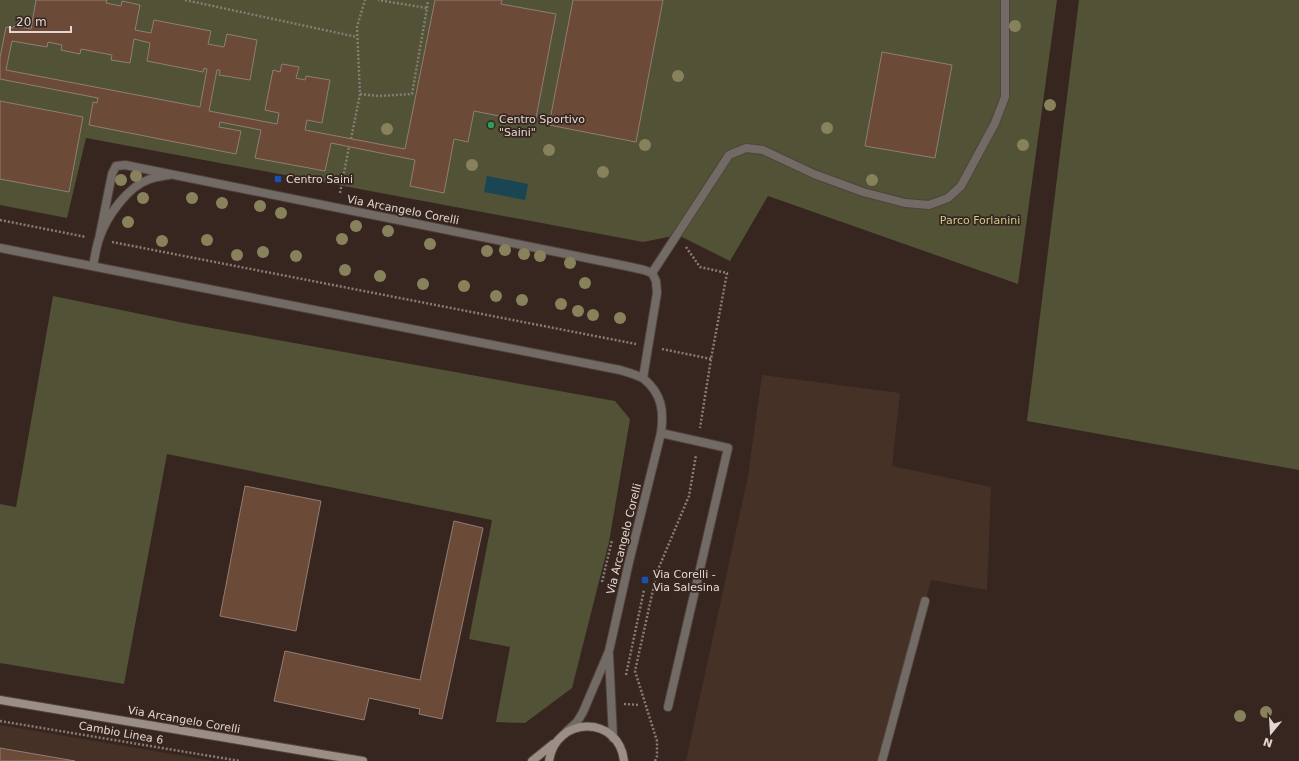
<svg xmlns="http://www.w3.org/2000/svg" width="1299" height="761" font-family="'DejaVu Sans',sans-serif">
<rect width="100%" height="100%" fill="#37261f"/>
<!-- built -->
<path fill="#463127" d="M762,375L900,393L892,466L991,487L987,590L931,580L882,761H686L748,476Z
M0,725L213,761H0Z"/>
<!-- green -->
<path fill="#515236" d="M0,0H1057L1018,284L768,196L730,261L678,235L643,242L86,138L67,218L0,205Z
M1079,0H1299V470L1027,421Z
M53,296L189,324L615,401L630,419L609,542L572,688L525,723L496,722L510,647L469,639L492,520L167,454L124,684L0,663V504L16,507Z"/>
<!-- water -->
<path fill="#1a4553" d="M487,176L528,184L525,200L484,192Z"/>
<!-- building -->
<path fill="#6b4a38" stroke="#917e74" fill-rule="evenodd" d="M36,0H107L106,3L121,6L122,1L140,5L135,30L151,33L154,20L211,31L208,44L224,47L227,34L257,40L250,80L219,75L220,70H217L209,111L277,124L279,113L265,110L273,70L280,72L282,64L299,67L296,78L305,80L306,76L330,80L322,123L307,120L305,130L405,149L435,0H502L501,4L556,14L535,123L474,111L468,142L454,139L444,193L410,186L415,160L331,143L325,171L255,158L261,130L220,122L219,127L241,131L236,154L89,125L93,102L97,103L98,98L0,79V58L6,27L13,28L14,26L31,29ZM134,39L150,43L147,61L203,72L204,68L207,69L200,107L6,70L12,41L47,47L48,42L62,45L61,50L80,54L81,49L112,55L111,60L130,63Z
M573,0H663L636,142L549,125Z
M882,52L952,65L935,158L865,146Z
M0,101L83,117L69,192L0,179Z
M245,486L321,501L296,631L220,616Z
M454,521L483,528L442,719L419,714L420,709L369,698L364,720L274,701L285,651L420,680Z
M0,748L75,761H0Z"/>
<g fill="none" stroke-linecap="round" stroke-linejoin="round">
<defs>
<path id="lane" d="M99,239L112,174L116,166L125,165L626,266L644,270L652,273
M93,266C95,257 96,247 99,239C106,217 128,186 150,179C156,177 163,176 169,175
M661,433L728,448L668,707
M882,761L925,601"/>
<path id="street" d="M0,248L620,370C627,372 638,375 644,379C662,394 664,411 661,433L629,562L609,651L583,712L577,722L566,732
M643,378L657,293L656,281L652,273L729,155L746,148L763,150L814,174L863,192L905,203L929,205L948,198L961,186L995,123L1005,97V0
M609,655L613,738"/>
<path id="secondary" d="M0,700L363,761
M532,761L553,744
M549,761C556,715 619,715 624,761"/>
</defs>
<!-- lane casing -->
<use href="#lane" stroke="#52423c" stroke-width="10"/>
<!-- street casing -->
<use href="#street" stroke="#52423c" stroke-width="10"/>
<!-- secondary casing -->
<use href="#secondary" stroke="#52423c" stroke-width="10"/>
<!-- path -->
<path stroke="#897b75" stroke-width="2.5" stroke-dasharray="2 2" stroke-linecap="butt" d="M185,0L357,37
M427,8L428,0
M360,94L378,96L412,94L427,8L378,0
M351,139L360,94L357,27L365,0
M340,193L349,147
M0,220L86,237
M112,242L636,344
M686,247L700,267L727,273L711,359L700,428
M662,349L711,359
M602,582L612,540
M626,675L644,590
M624,704L640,705
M0,721L240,761
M655,761L657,756V741L635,671L657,572L689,496L696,455"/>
<!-- lane -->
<use href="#lane" stroke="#726b65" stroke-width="8"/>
<!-- street -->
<use href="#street" stroke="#726b65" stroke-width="8"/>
<!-- secondary -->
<use href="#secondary" stroke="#9a8e85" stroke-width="8"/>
</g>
<!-- trees -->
<g fill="#88825c">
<circle cx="1015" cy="26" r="6"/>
<circle cx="678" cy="76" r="6"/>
<circle cx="1050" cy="105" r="6"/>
<circle cx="827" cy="128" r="6"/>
<circle cx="387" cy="129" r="6"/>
<circle cx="645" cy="145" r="6"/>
<circle cx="1023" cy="145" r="6"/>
<circle cx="549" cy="150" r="6"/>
<circle cx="472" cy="165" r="6"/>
<circle cx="603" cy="172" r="6"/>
<circle cx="136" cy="176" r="6"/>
<circle cx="121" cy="180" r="6"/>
<circle cx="872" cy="180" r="6"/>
<circle cx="143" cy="198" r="6"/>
<circle cx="192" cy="198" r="6"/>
<circle cx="222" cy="203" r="6"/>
<circle cx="260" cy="206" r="6"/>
<circle cx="281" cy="213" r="6"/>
<circle cx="128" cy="222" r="6"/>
<circle cx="356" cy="226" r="6"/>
<circle cx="388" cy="231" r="6"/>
<circle cx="342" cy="239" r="6"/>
<circle cx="207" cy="240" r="6"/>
<circle cx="162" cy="241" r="6"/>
<circle cx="430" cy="244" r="6"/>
<circle cx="505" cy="250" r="6"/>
<circle cx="487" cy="251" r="6"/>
<circle cx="263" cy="252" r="6"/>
<circle cx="524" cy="254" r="6"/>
<circle cx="237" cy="255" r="6"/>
<circle cx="296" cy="256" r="6"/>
<circle cx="540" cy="256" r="6"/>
<circle cx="570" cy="263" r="6"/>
<circle cx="345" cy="270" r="6"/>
<circle cx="380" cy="276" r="6"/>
<circle cx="585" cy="283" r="6"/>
<circle cx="423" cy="284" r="6"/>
<circle cx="464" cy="286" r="6"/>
<circle cx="496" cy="296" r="6"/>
<circle cx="522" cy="300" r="6"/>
<circle cx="561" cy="304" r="6"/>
<circle cx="578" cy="311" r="6"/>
<circle cx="593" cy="315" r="6"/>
<circle cx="620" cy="318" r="6"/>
<circle cx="1266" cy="712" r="6"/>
<circle cx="1240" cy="716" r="6"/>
</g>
<!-- markers -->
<circle fill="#2e9e5b" stroke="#37261f" stroke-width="1.5" cx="491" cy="125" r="4"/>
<g fill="#1a4fb4" stroke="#37261f" stroke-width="1.5">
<rect x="274" y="175" width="8" height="8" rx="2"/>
<rect x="641" y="576" width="8" height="8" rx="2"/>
</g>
<g text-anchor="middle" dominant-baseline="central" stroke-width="3.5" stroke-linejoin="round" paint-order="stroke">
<!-- poi labels -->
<g font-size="11" fill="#e2d7d2" stroke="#37261f" text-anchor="start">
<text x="499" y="119">Centro Sportivo<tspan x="499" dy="13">"Saini"</tspan></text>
<text x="286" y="179">Centro Saini</text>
<text x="653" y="574">Via Corelli -<tspan x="653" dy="13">Via Salesina</tspan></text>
</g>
<!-- street labels -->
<g font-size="11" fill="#e2d7d2" stroke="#37261f">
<text transform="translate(403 210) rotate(11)">Via Arcangelo Corelli</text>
<text transform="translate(624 539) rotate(-76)">Via Arcangelo Corelli</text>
<text transform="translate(184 720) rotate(10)">Via Arcangelo Corelli</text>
<text transform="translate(121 733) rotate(10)">Cambio Linea 6</text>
</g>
<!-- park labels -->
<g font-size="11" fill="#cacd8d" stroke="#37261f">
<text x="980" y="220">Parco Forlanini</text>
</g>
</g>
<!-- north arrow -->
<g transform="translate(1271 733) rotate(198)" stroke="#37261f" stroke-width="3" paint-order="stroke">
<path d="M0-3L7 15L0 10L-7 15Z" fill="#e2d7d2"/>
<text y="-6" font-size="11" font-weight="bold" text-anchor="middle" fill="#e2d7d2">N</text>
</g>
<!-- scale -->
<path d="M10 26v6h61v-6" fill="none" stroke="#e2d7d2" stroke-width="2"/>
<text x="16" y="26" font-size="12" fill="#e2d7d2" stroke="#37261f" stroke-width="3" paint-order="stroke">20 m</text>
</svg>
